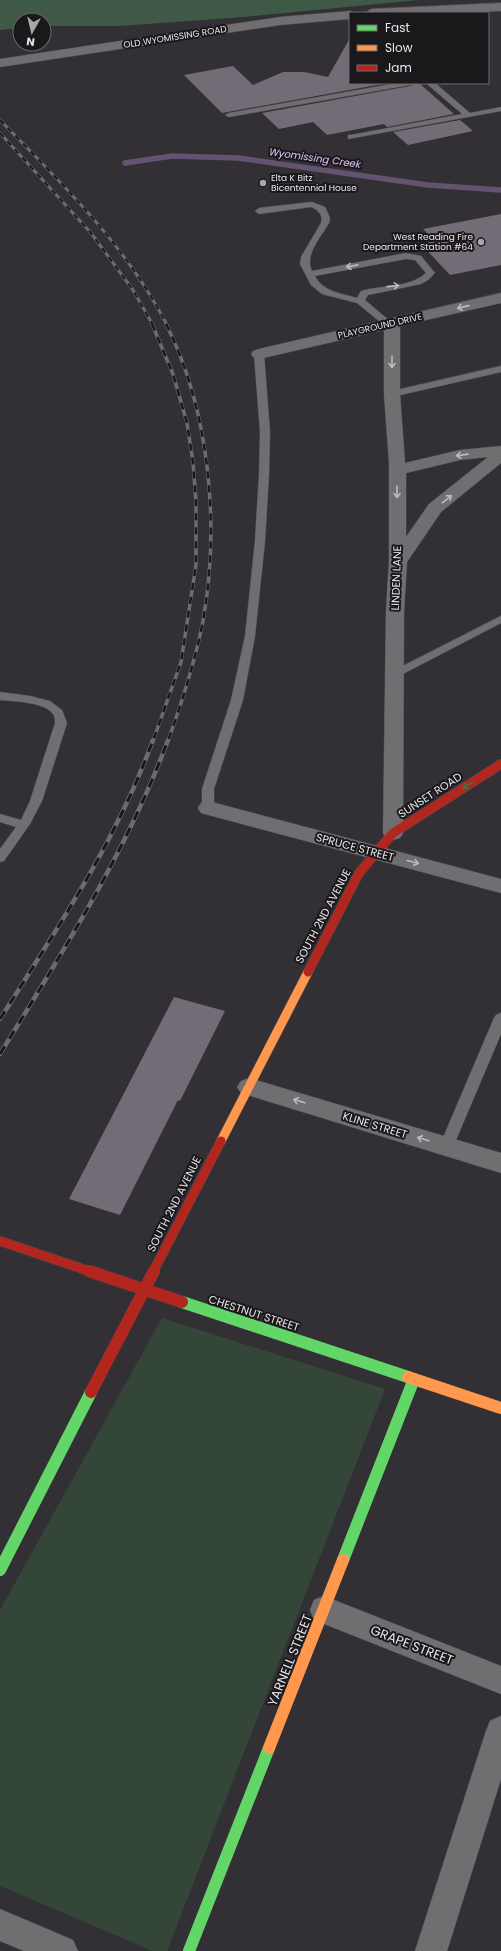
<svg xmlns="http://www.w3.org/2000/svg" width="501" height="1951" font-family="Poppins,sans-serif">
<rect width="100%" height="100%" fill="#333035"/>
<!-- green -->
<path fill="#344638" d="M162,1318L385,1389L167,1951H153L0,1886V1610Z"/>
<!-- forest -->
<path fill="#3e5945" d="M0,0H419L244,17L119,26H44V20H20V28L0,30Z"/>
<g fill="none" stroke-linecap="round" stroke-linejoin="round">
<!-- stream -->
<path stroke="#635370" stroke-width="5.5" d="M125,163L172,156L238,158L428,185L501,190"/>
</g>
<!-- building -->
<path fill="#726c76" d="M350,38V83H388L222,113L184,75L233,66L253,85L283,72H304L328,77Z
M415,83H419L454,114L387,127L384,124L327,135L313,122L279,129L262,113L410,86Z
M460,120L473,131L408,145L393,132Z
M501,214V265L450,275L421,244L435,241L423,229Z
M174,997L225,1011L180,1101L178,1100L120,1215L69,1199Z"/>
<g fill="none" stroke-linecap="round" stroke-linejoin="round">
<defs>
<path id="lane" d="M397,83H414L410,85L229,117L225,115L229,113Z
M426,83H435L470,113L501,107V111L348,139V135H351L462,114Z
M312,202L325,207L330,218L329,223C321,237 304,255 312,271L406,253L421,256L435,273L428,280L421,284L368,295L365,300L391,322V326H385L357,303L322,294L311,285L300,264L301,257L321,223C323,214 318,210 311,207L259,214L255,211L259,208ZM406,259L415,260L426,273C410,288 381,285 361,291L357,298C341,293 323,292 315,276Z
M259,351L264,354L270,432L269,475L265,541L255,636L243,700L214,789V808L212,811H204L202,808V789L231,700L245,636L255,541L259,475L260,432L254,354Z
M501,366V372L392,397L387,394L392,391Z
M501,616V623L399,676H391L389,674L391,672Z
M0,692L30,696L50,701L62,710L67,723L42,801L30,824L4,861L0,862V849L16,827L0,822V814L21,820L30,801L55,723C55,720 55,716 53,714C45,702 13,701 0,700Z
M501,1013V1034L453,1147L451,1151L446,1153L441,1151L439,1147L494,1018L496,1015Z"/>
<path id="street" d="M501,3V11L449,13H365L371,9Z
M350,11L355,13H350V19L280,25L0,67V59L280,17Z
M501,293V303L400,326V394L405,463L460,450L501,446V463L441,512L407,562L404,611L403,833L400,838L393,840L386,838L383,833L386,611L389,562V463L384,394V330L259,359L253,357L251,354L253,351L259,349ZM488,457L429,504L406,537V473L460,460Z
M208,801L501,879V893L201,813L198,808L201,803Z
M249,1078L501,1153V1173L241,1093L237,1087L241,1081Z
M324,1596L501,1666V1694L314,1620L310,1610L314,1600Z
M501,1716V1779L447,1951H415L486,1731L490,1721Z
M0,1909L73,1940L78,1951H24L0,1941Z"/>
<path id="fast" d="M182,1302L408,1377
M343,1560L414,1379
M0,1570L91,1392
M189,1951L269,1748"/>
<path id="slow-far1" d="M221,1141L308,972"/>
<path id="slow" d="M408,1377L501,1408
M269,1748L343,1560"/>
<path id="jam-far1" d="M308,972L359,873L393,833L501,764
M0,1241L92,1272
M153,1272L221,1141"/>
<path id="jam" d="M89,1271L182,1302
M91,1392L154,1271"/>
</defs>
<!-- lane casing -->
<use href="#lane" stroke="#514e52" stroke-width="1"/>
<!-- street casing -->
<use href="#street" stroke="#514e52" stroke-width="1"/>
<!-- fast casing -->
<use href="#fast" stroke="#514e52" stroke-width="12"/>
<!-- slow-far1 casing -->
<use href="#slow-far1" stroke="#514e52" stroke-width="10"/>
<!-- slow casing -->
<use href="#slow" stroke="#514e52" stroke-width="12"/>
<!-- jam-far1 casing -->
<use href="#jam-far1" stroke="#514e52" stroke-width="10"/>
<!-- jam casing -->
<use href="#jam" stroke="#514e52" stroke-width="12"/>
<!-- lane -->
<use href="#lane" fill="#706e71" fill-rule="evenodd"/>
<!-- street -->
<use href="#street" fill="#706e71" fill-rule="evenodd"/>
<!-- fast -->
<use href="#fast" stroke="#63d668" stroke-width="12"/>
<!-- slow-far1 -->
<use href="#slow-far1" stroke="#ff974d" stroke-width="9"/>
<!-- slow -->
<use href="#slow" stroke="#ff974d" stroke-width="12"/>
<!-- jam-far1 -->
<use href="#jam-far1" stroke="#b3261e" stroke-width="9"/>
<!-- jam -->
<use href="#jam" stroke="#b3261e" stroke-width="12"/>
<defs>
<path id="rail-far2" d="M0,120C62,184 126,245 167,325
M0,133L91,233L133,290L153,325"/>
<path id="rail-far1" d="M152,324L173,374L187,423L193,462L196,502V565L181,662L153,741
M166,324C210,411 220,526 203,621C195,662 182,702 168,741"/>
<path id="rail" d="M0,1019C57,929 117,840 153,740
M0,1054C62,953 127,851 168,740"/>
</defs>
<!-- rail-far2 casing -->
<use href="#rail-far2" stroke="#6c6b6d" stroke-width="3"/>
<!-- rail-far1 casing -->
<use href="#rail-far1" stroke="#6c6b6d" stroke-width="3.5"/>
<!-- rail casing -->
<use href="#rail" stroke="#6c6b6d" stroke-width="4.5"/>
<!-- rail-far2 -->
<use href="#rail-far2" stroke="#1a181b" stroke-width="2" stroke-dasharray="5.5" stroke-linecap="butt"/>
<!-- rail-far1 -->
<use href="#rail-far1" stroke="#1a181b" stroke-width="2.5" stroke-dasharray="7" stroke-linecap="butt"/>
<!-- rail -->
<use href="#rail" stroke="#1a181b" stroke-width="3" stroke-dasharray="9" stroke-linecap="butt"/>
</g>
<!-- one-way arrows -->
<defs><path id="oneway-shaft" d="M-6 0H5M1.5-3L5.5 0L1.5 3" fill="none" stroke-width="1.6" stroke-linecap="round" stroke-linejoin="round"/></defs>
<g stroke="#bebbc0">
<use href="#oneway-shaft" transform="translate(352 266) rotate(169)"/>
<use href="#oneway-shaft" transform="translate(393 286) rotate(-6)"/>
<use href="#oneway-shaft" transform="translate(463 307) rotate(167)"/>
<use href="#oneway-shaft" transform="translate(392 362) rotate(90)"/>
<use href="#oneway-shaft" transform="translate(462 455) rotate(172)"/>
<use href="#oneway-shaft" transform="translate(397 492) rotate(89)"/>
<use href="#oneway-shaft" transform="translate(447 499) rotate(-39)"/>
<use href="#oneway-shaft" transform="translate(413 862) rotate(15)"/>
<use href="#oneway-shaft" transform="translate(299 1101) rotate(-163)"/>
<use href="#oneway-shaft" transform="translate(423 1139) rotate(-163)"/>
</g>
<use stroke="#3e7742" href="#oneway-shaft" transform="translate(468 785) rotate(147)"/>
<!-- markers -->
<g fill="#a9a6ab" stroke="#1a181b" stroke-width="1.5">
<circle cx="263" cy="183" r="4"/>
<circle cx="481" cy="242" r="4"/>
</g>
<g text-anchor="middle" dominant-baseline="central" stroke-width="4" stroke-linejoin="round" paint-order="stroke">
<!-- far-street labels -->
<g font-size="9" fill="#e8e5ea" stroke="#1a181b">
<text transform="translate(175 37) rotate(-9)">OLD WYOMISSING ROAD</text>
<text transform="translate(380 326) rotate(-13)">PLAYGROUND DRIVE</text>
</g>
<!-- far-poi labels -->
<g font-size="9" fill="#e8e5ea" stroke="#1a181b" text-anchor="start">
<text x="271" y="178">Elta K Bitz<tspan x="271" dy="10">Bicentennial House</tspan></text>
<text x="473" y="237" text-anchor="end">West Reading Fire<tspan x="473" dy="10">Department Station #64</tspan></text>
</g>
<!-- far-water labels -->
<g font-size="10" font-style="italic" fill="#e1c3fc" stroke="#1a181b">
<text transform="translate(315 158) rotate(8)">Wyomissing Creek</text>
</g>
<!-- street labels -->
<g font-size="11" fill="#e8e5ea" stroke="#1a181b">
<text transform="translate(396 578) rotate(-88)">LINDEN LANE</text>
<text transform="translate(430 795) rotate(-33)">SUNSET ROAD</text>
<text transform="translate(355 847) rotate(15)">SPRUCE STREET</text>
<text transform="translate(323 916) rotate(-62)">SOUTH 2ND AVENUE</text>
<text transform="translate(375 1125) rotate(17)">KLINE STREET</text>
<text transform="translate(174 1204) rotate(-63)">SOUTH 2ND AVENUE</text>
<text transform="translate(254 1313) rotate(18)">CHESTNUT STREET</text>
</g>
<!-- near-street labels -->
<g font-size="13" fill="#e8e5ea" stroke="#1a181b">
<text transform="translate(412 1645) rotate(21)">GRAPE STREET</text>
<text transform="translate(290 1660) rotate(-68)">YARNELL STREET</text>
</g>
</g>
<!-- legend -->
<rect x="349" y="12" width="140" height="72" fill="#1a181b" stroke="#6c6a6e"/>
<rect x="357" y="25" width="20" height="6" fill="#63d668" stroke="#6c6a6e"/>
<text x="385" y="32" font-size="12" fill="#e8e5ea">Fast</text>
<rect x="357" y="45" width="20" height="6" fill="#ff974d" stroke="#6c6a6e"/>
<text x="385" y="52" font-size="12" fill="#e8e5ea">Slow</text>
<rect x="357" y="65" width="20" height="6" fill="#b3261e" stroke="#6c6a6e"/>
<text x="385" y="72" font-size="12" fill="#e8e5ea">Jam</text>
<!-- north arrow -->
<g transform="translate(32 32) rotate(188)"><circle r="19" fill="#1a181b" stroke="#6c6a6e"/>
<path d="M0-3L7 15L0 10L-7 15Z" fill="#a9a6ab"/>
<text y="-6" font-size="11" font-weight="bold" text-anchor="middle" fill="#e8e5ea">N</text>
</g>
</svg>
